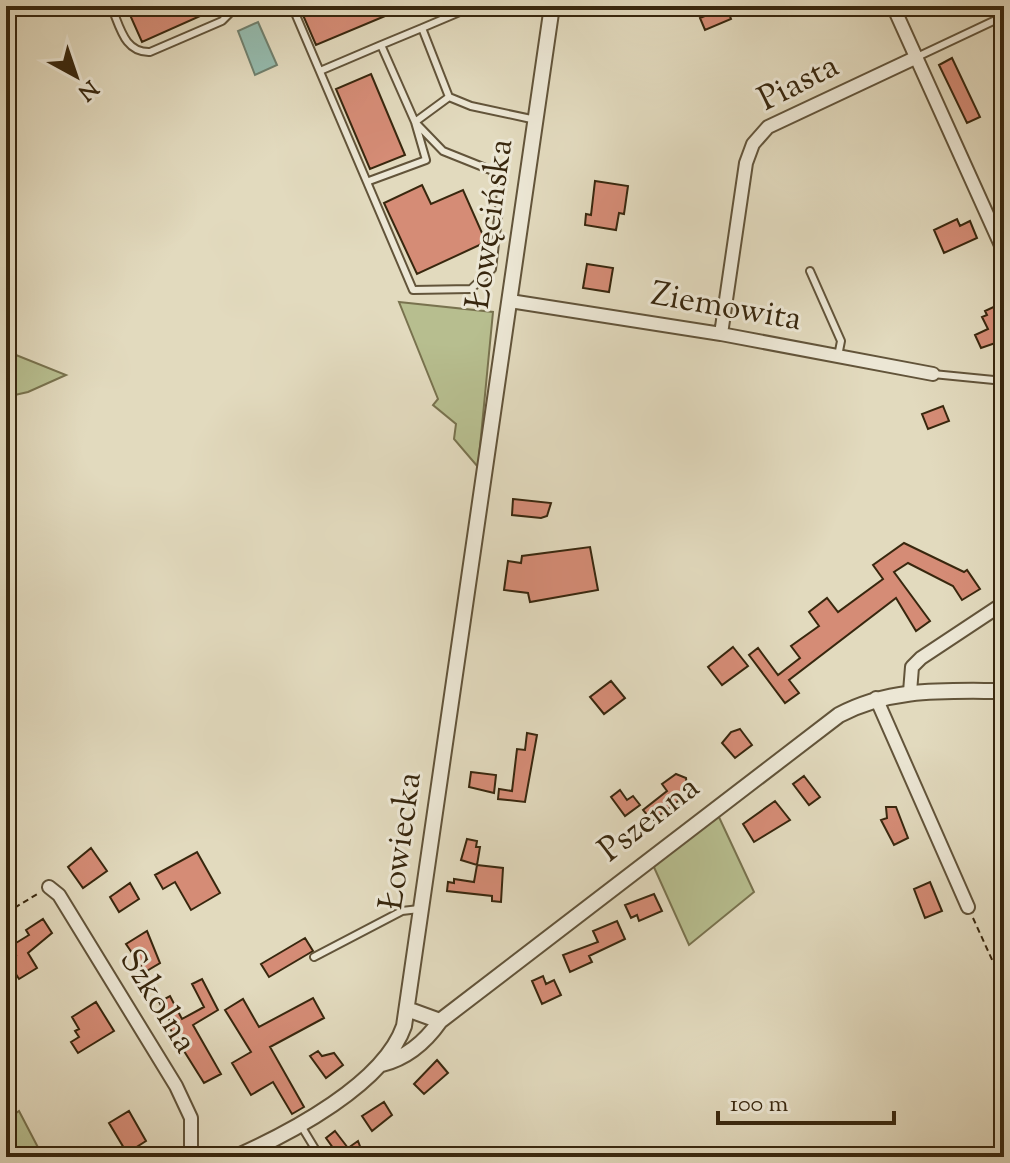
<svg xmlns="http://www.w3.org/2000/svg" width="1010" height="1163" font-family="'Sorts Mill Goudy',serif">
<rect width="100%" height="100%" fill="#e2dabe"/>
<filter id="stains"><feTurbulence type="fractalNoise" baseFrequency=".0025" numOctaves="4"/><feColorMatrix values="0 0 0 0 .2 0 0 0 0 .09 0 0 0 0 .02 0 0 0 .5 -.17"/></filter>
<radialGradient id="worn" r=".72"><stop offset=".6" stop-color="#630" stop-opacity="0"/><stop offset="1" stop-color="#630" stop-opacity=".3"/></radialGradient>
<!-- green -->
<path fill="#b7be8f" stroke="#78724e" stroke-width="2" d="M399,302L493,312L478,467L454,439L456,424L433,405L438,399Z
M6,351L66,375L28,392L6,397Z
M718,815L754,892L689,945L653,865Z
M19,1111L43,1157H6V1120Z"/>
<!-- water -->
<path fill="#95bbae" stroke="#70806e" stroke-width="2" d="M258,22L277,65L255,75L238,31Z"/>
<!-- building -->
<path fill="#d58c76" stroke="#38270e" stroke-width="2" d="M126,6H204L207,13L142,42Z
M299,6H409L316,45Z
M701,6H726L731,19L705,30L700,18L705,16Z
M952,58L980,117L967,123L939,65Z
M371,74L405,155L370,169L336,89Z
M595,181L628,186L624,214L619,213L616,230L585,225L586,214L591,215Z
M422,185L431,204L463,190L486,242L417,274L384,203Z
M957,219L960,226L970,221L977,238L944,253L934,230Z
M587,264L613,268L609,292L583,288Z
M1004,302V340L981,348L975,335L988,329L982,317L987,315L985,311Z
M943,406L949,421L928,429L922,414Z
M513,499L551,503L547,516L541,518L512,515Z
M904,543L964,572L967,570L980,589L962,600L953,586L908,563L894,572L930,621L916,631L896,598L789,680L799,693L785,703L749,655L758,648L778,675L800,658L791,646L819,626L809,612L827,598L838,612L883,579L873,565Z
M590,547L598,590L530,602L528,593L504,590L508,561L521,563L522,556Z
M733,647L748,666L722,685L708,667Z
M611,681L625,698L604,714L590,697Z
M740,729L752,745L735,758L722,743L731,732Z
M527,733L537,735L525,802L498,799L499,789L512,791L517,749L525,750Z
M471,772L496,775L494,793L469,787Z
M676,774L686,778L687,788L680,794L682,798L652,821L643,810L667,791L662,784Z
M804,776L820,797L809,805L793,784Z
M620,790L627,800L633,796L640,805L625,816L611,797Z
M775,801L790,820L754,842L743,824Z
M886,807H896L908,838L894,845L881,820L887,818Z
M467,839L477,841L476,847H480L477,865L461,860Z
M91,848L107,871L83,888L68,867Z
M197,852L220,893L191,910L175,882L163,889L155,875Z
M477,865L503,868L501,902L492,901V896L447,891L448,882L454,883V879L474,882Z
M930,882L942,911L925,918L914,889Z
M130,883L139,899L119,912L110,897Z
M654,894L662,911L639,921L637,915L631,918L625,905Z
M43,919L52,933L28,953L37,968L19,979L7,960L16,955L11,946L29,935L26,930Z
M617,921L625,939L589,956L592,962L570,972L563,955L598,942L593,931Z
M147,931L160,963L145,972L126,944Z
M305,938L313,951L269,977L261,964Z
M543,976L546,984L554,980L561,995L542,1004L532,981Z
M202,979L218,1010L193,1025L221,1074L204,1083L169,1027L172,1025L159,1002L170,996L182,1019L204,1007L192,984Z
M313,998L324,1018L270,1047L304,1107L292,1114L273,1082L251,1095L232,1063L251,1052L225,1010L243,999L259,1027Z
M96,1002L114,1031L78,1053L71,1042L79,1037L75,1031L79,1029L72,1017Z
M318,1051L322,1056L334,1053L343,1065L326,1078L310,1056Z
M437,1060L448,1073L424,1094L414,1084Z
M384,1102L392,1115L372,1131L362,1116Z
M129,1111L146,1141L127,1153L109,1123Z
M335,1131L348,1148L358,1141L364,1157H336L338,1155L326,1138Z"/>
<g fill="none" stroke-linecap="round" stroke-linejoin="round">
<defs>
<path id="service" d="M111,6C120,26 124,53 150,52L222,21L237,6
M292,6L413,290L471,289L492,269L503,175L443,151L415,122L381,45L320,71
M474,6L422,28L449,97L471,106L536,120
M381,45L422,28
M917,57L1004,16
M369,181L426,160L415,122L449,97
M810,271L841,341L838,356
M933,374L1004,381
M314,957L402,911L419,909
M300,1124L320,1157"/>
<path id="minor" d="M893,6L1004,252
M510,301L721,334L933,374
M721,334L746,163L753,144L768,127L917,57
M910,692L912,667L921,658L1004,603
M876,698L968,907
M49,887L59,895L176,1086L191,1118V1157"/>
<path id="tertiary" d="M407,1009L440,1021
M382,1064C406,1058 426,1041 440,1021L839,715C892,687 945,691 1004,691
M236,1157C290,1133 384,1084 404,1026L552,6"/>
</defs>
<!-- service casing -->
<use href="#service" stroke="#62543a" stroke-width="10"/>
<!-- minor casing -->
<use href="#minor" stroke="#62543a" stroke-width="16"/>
<!-- tertiary casing -->
<use href="#tertiary" stroke="#62543a" stroke-width="18"/>
<!-- path -->
<path stroke="#38270e" stroke-width="2" stroke-dasharray="6 4" stroke-linecap="butt" d="M6,913L39,893
M973,918L1004,986"/>
<!-- service -->
<use href="#service" stroke="#ece7d5" stroke-width="6"/>
<!-- minor -->
<use href="#minor" stroke="#ece7d5" stroke-width="12"/>
<!-- tertiary -->
<use href="#tertiary" stroke="#ece7d5" stroke-width="14"/>
</g>
<g text-anchor="middle" dominant-baseline="central" stroke-width="6" stroke-linejoin="round" paint-order="stroke">
<!-- street labels -->
<g font-size="34" fill="#38270e" stroke="#ece7d5">
<text transform="translate(799 84) rotate(-27)">Piasta</text>
<text transform="translate(491 224) rotate(-82)">Łowęcińska</text>
<text transform="translate(726 308) rotate(10)">Ziemowita</text>
<text transform="translate(650 820) rotate(-38)">Pszenna</text>
<text transform="translate(402 841) rotate(-82)">Łowiecka</text>
<text transform="translate(157 1002) rotate(58)">Szkolna</text>
</g>
</g>
<!-- margin -->
<rect width="1010" height="1163" fill="none" stroke="#e2dabe" stroke-width="32"/>
<rect x="8" y="8" width="994" height="1147" fill="none" stroke="#38270e" stroke-width="4"/>
<rect x="16" y="16" width="978" height="1131" fill="none" stroke="#38270e" stroke-width="2"/>
<!-- north arrow -->
<g transform="translate(76 76) rotate(140)" stroke="#ece7d5" stroke-width="6" paint-order="stroke">
<path d="M0-6L14 30L0 20L-14 30Z" fill="#38270e"/>
<text y="-12" font-size="22" font-weight="bold" text-anchor="middle" fill="#38270e">N</text>
</g>
<!-- scale -->
<path d="M718 1111v12h176v-12" fill="none" stroke="#38270e" stroke-width="4"/>
<text x="730" y="1111" font-size="24" fill="#38270e" stroke="#ece7d5" stroke-width="6" paint-order="stroke">100 m</text>
<rect width="100%" height="100%" filter="url(#stains)"/>
<rect width="100%" height="100%" fill="url(#worn)"/>
</svg>
